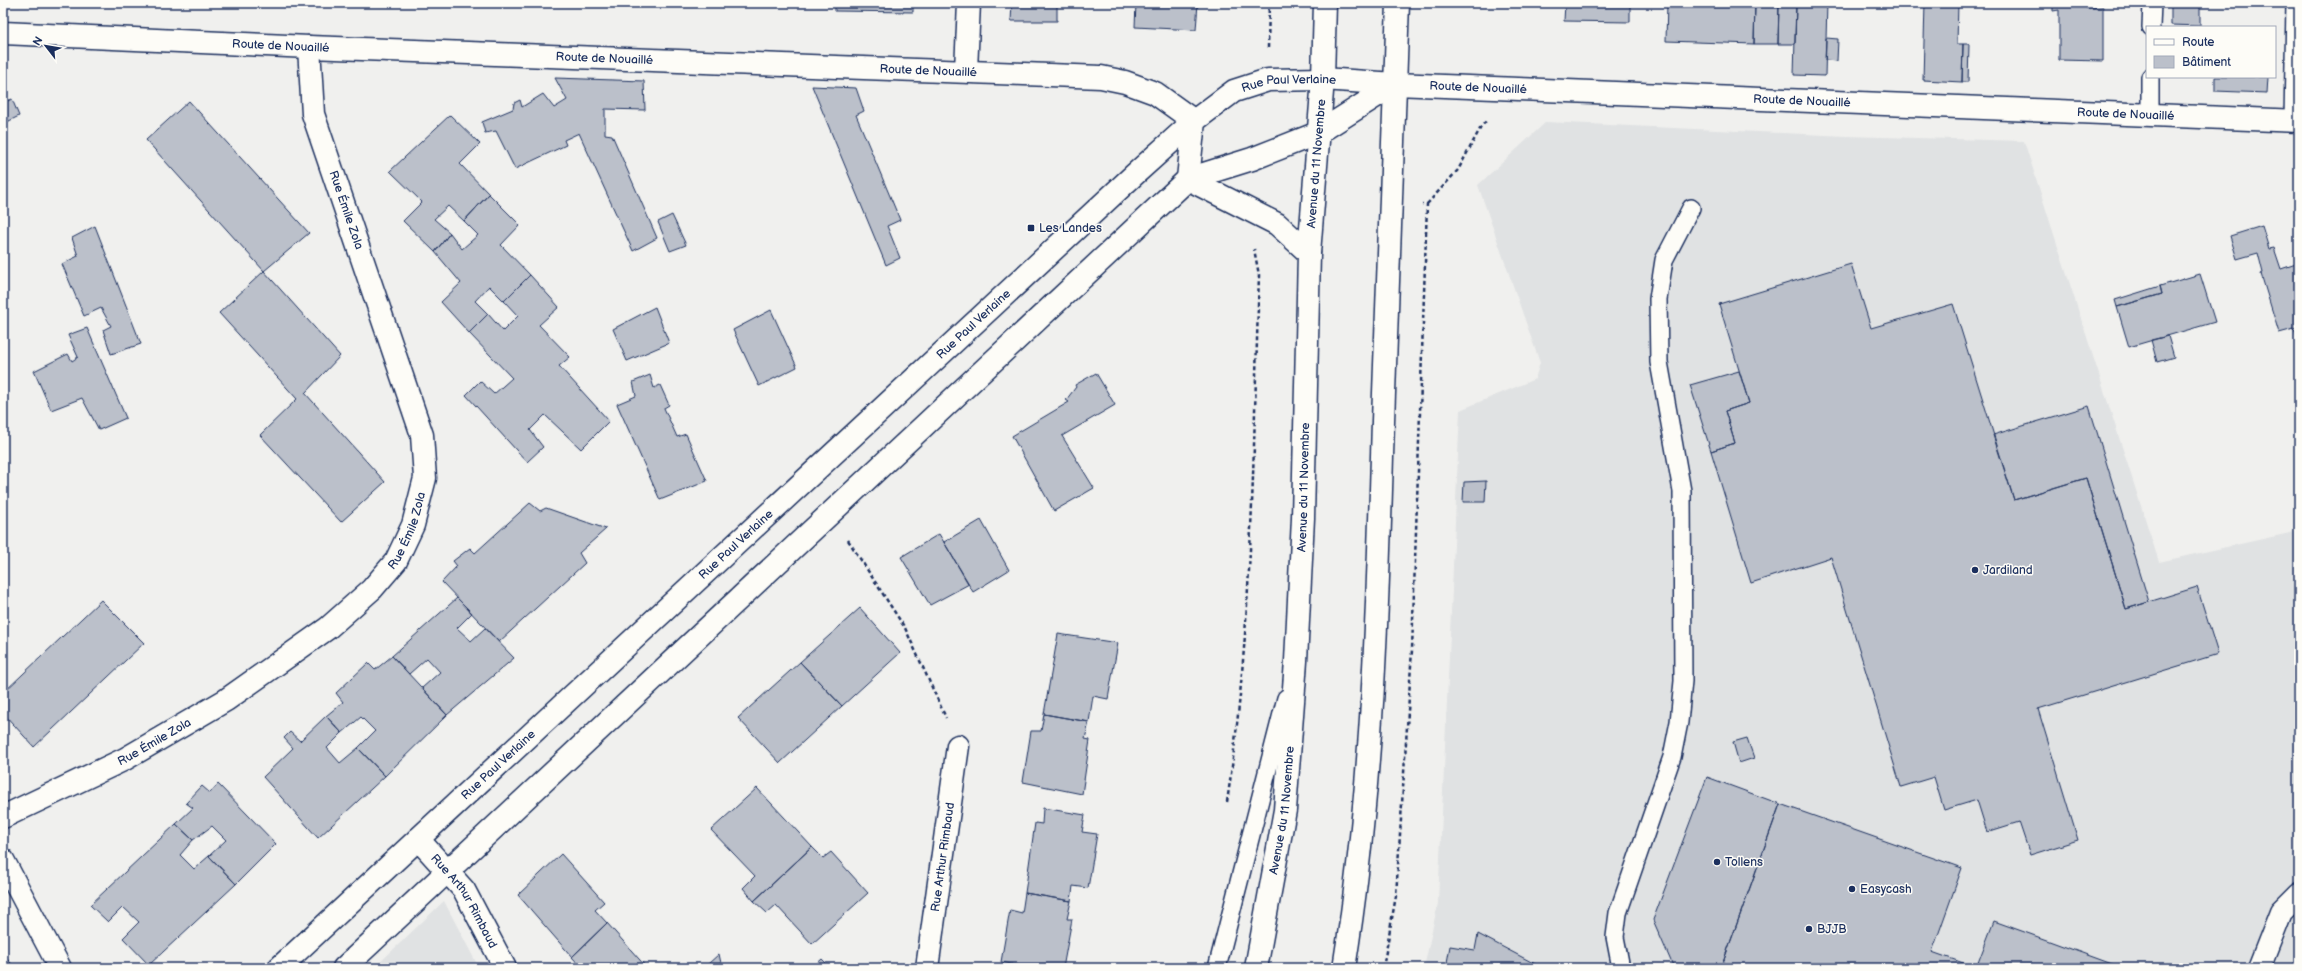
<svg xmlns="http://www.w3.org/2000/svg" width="2302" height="971" font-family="'Balsamiq Sans',sans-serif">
<rect width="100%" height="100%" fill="#f0f0ee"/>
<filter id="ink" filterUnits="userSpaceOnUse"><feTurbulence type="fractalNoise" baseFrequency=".025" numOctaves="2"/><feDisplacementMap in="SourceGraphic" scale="8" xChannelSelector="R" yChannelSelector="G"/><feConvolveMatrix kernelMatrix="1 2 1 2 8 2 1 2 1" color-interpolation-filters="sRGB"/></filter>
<g filter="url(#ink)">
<!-- built -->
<path fill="#e0e2e3" d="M1546,122L1846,136L2024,141L2159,562L2299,531V968H1424L1438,903L1460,410L1535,379L1540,363L1478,185Z
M444,901L479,968H374Z"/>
<!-- building -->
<path fill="#bbc0ca" stroke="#1b2f5e" d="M835,3H913V12L835,11Z
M1012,3H1057V21H1011Z
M1136,3H1198L1196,30L1135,27Z
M1565,3H1630V22L1564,21Z
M1667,3H1755L1754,44L1666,41Z
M1755,3H1796L1779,4L1778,44H1754Z
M1796,3H1827L1825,76L1794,75Z
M1925,3H1958L1957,44H1963L1962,82L1923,80Z
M2053,3H2086V8L2103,7V61L2059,60V10L2053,11Z
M2171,3H2200V26L2171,25Z
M1779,4L1796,5L1795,44H1778Z
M1826,38L1838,39L1837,61L1825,60Z
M1963,44H1969L1968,82H1962Z
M2215,77H2268L2267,93L2215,91Z
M555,78L644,81L645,110L605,109V134L612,135L657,238L633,251L579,133L564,140L566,145L515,169L496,131L485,133L482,122L513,109L514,103L520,100L522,107L543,94L554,108L567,100Z
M812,86L856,88L864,111L856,115L900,220L887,226L900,258L886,265Z
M12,99L19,116L3,124V103Z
M189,101L309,233L264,271L146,140Z
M450,115L480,144L460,164L489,194L464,221L448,206L434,219L450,233L435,252L403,221L422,202L390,171Z
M489,194L520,225L501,245L530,275L504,301L489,286L475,301L488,314L469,333L441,302L461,283L435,252L450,233L462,249L478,235L464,221Z
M672,215L686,245L670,251L658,222Z
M95,226L141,344L111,354L103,330L111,326L101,308L84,316L62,264L78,256L72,238Z
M2262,226L2269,249L2274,248L2281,269L2299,263V344L2294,329L2279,333L2261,274L2263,273L2258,253L2237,259L2230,236Z
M1851,264L1871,328L1953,304L2014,500L2086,478L2126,609L2197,587L2218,654L2038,709L2078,840L2030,855L2019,822L1987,832L1977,800L1944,810L1934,777L1901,787L1831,557L1751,583L1711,451L1735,443L1725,411L1749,403L1719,304Z
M264,271L340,356L305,393L385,482L341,522L260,435L297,399L219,313Z
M2200,274L2215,322L2129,347L2117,307L2162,294L2160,286Z
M530,275L559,307L539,325L570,357L559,366L609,421L581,449L545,415L530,430L543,447L527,462L466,395L480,381L494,394L512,378L469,333L488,314L503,331L518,316L504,301Z
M2160,286L2162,294L2117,307L2115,300Z
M655,307L669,343L627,361L613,329Z
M771,310L797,367L759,386L733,330Z
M87,328L126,418L99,430L82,398L51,410L34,371L68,354L72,361L78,357L68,335Z
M2168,336L2174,357L2157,362L2151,340Z
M1739,371L1749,403L1725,411L1735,443L1711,451L1690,385Z
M1096,373L1115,405L1062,436L1094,488L1054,511L1012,436L1069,402L1066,400L1076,387L1075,385Z
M650,375L654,388L660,385L669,405L664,408L677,437L686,434L707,481L660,500L617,404L636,396L633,382Z
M2089,406L2149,602L2126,609L2086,478L2014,500L1993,435Z
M1486,481L1485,502H1463L1464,482Z
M530,503L540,511L546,508L606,529L579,553L585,563L499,642L442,582L457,566L453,561L470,548L475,553Z
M981,520L1009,570L973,592L944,542Z
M939,534L969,584L930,605L901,557Z
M457,598L472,613L457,628L471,641L485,628L514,658L447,715L422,688L440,672L427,658L409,674L392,656Z
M101,600L144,643L34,747L3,713V693Z
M860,608L900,653L842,706L800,662Z
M1058,634L1118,643L1108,699L1093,696L1089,722L1044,714Z
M392,656L447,715L385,776L358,748L375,731L361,717L342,733L326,716L343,702L336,693L368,663L375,670Z
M800,662L842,706L780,763L738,718Z
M1044,714L1089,722L1085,739L1090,740L1082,794L1023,782L1031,731H1041Z
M326,716L342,733L327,748L340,763L358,748L385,776L318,838L263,777L293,748L284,738L290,732L300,741Z
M1747,738L1754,758L1739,763L1733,742Z
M1707,777L1780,804L1721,968H1674L1653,920Z
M218,784L276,844L236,884L209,856L226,840L212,826L193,840L176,824L193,808L186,803L202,786L210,793Z
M757,788L812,847L754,901L743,888L755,876L711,830Z
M1780,804L1962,868L1932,952L1969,965L1968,968H1721Z
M1043,808L1085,815L1082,832L1097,834L1088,888L1073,886L1071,901L1025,893L1035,823L1042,824Z
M176,824L193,840L180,855L194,869L209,856L236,884L149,965L123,938L139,922L123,907L108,922L90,905Z
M812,847L823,858L831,852L868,893L812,944L776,905L767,913L754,901Z
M561,854L604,902L595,910L607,923L572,957L518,895Z
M1025,893L1071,901L1067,919H1072L1063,968H1033L1001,962L1010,910L1022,913Z
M1994,921L2041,938L2123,968H1976Z
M607,923L647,968H582L572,957Z
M1478,934L1537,965V968H1446L1450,946L1475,950Z
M719,954L722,968H711L708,964Z
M6,958L16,968H3V960Z
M822,959L831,968H812Z"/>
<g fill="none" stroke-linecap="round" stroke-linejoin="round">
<defs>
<path id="service" d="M2151,27L2152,3
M2150,115V77
M2293,121L2295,3
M1217,968L1286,698
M1621,968L1615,937L1618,913L1672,757L1679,722L1683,681L1682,491L1659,362L1658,299L1664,260L1691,208"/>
<g id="minor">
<path d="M966,70L969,3"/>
<path id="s1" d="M3,817L125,759L226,700L328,628L372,589L396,561L413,525L425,478L422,435L313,114L309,47"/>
<path id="s2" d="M418,839L464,890L505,968"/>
<path d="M3,860L60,968"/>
<path id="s3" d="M927,968L958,746"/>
<path d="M2259,968L2281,912L2299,894"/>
</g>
<g id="tertiary">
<path id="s4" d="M3,33L309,47L1101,77L1125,82L1155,93L1194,121L1188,179"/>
<path d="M1188,179L1277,224L1309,253"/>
<path id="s5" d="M279,968L1134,175L1194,121L1234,91L1268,80L1323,79L1395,84L2299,121"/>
<path d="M344,968L1188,179L1252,159L1318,133L1395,84"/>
</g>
<g id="primary">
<path id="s6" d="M1256,968L1285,810L1296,661L1303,518L1309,253L1323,79L1325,3"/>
<path d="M1344,968C1373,787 1378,603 1383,421C1387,281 1393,142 1398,3"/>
</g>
</defs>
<!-- service casing -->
<use href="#service" stroke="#1b2f5e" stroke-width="20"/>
<!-- minor casing -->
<use href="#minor" stroke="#1b2f5e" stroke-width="25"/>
<!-- tertiary casing -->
<use href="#tertiary" stroke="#1b2f5e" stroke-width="25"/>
<!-- primary casing -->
<use href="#primary" stroke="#1b2f5e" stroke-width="25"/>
<!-- path -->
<path stroke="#1b2f5e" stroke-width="2.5" stroke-dasharray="4 3" stroke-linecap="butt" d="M1268,48L1269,3
M1427,204L1458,170L1481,127L1487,120
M848,540L905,628L946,718
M1227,802C1253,628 1253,451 1259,275L1254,249
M1383,968L1396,896L1412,650L1427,204H1422"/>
<!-- service -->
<use href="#service" stroke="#fdfcf7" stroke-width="17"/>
<!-- minor -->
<use href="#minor" stroke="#fdfcf7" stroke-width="22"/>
<!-- tertiary -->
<use href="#tertiary" stroke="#fdfcf7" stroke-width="22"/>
<!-- primary -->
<use href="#primary" stroke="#fdfcf7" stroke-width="22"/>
</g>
</g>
<!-- markers -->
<g fill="#1b2f5e" stroke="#fdfcf7" stroke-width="1.5">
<rect x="1027" y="224" width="8" height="8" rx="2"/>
<circle cx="1975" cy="570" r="4"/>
<circle cx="1717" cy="862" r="4"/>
<circle cx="1852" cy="889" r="4"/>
<circle cx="1809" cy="929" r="4"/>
</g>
<g text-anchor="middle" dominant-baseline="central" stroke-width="3" stroke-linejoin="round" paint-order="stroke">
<!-- street labels -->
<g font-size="12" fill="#1b2f5e" stroke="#fdfcf7">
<text stroke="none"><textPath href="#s4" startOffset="278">Route de Nouaillé</textPath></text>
<text stroke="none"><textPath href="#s4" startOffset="602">Route de Nouaillé</textPath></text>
<text stroke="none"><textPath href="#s4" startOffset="926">Route de Nouaillé</textPath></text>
<text stroke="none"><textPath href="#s5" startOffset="1353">Rue Paul Verlaine</textPath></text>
<text stroke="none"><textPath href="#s5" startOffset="1543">Route de Nouaillé</textPath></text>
<text stroke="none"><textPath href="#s5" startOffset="1867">Route de Nouaillé</textPath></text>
<text stroke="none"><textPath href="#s5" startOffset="2191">Route de Nouaillé</textPath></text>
<text stroke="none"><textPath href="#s6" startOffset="808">Avenue du 11 Novembre</textPath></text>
<text transform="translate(346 210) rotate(71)">Rue Émile Zola</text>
<text stroke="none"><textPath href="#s5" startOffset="947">Rue Paul Verlaine</textPath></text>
<text stroke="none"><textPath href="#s6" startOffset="484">Avenue du 11 Novembre</textPath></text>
<text stroke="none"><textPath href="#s1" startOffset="505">Rue Émile Zola</textPath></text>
<text stroke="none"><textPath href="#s5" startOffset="623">Rue Paul Verlaine</textPath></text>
<text stroke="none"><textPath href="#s1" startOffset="169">Rue Émile Zola</textPath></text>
<text stroke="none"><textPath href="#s5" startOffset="299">Rue Paul Verlaine</textPath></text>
<text stroke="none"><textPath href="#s6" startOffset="160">Avenue du 11 Novembre</textPath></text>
<text stroke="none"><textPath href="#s3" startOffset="112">Rue Arthur Rimbaud</textPath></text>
<text stroke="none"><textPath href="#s2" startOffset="78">Rue Arthur Rimbaud</textPath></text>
</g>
<!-- poi labels -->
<g font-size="12" fill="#1b2f5e" stroke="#fdfcf7" text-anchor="start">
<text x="1039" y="228">Les Landes</text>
<text x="1983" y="570">Jardiland</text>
<text x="1725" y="862">Tollens</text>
<text x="1860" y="889">Easycash</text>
<text x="1817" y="929">BJJB</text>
</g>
</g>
<!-- margin -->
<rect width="2302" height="971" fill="none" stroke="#fdfcf7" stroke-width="16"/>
<rect x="8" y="8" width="2286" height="955" fill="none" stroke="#1b2f5e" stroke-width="1.5" filter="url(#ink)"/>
<!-- legend -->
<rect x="2146" y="26" width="130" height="52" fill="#fdfcf7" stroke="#a3aaba"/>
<rect x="2154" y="39" width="20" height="6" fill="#fdfcf7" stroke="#a3aaba"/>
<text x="2182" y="46" font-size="12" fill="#1b2f5e">Route</text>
<rect x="2154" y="56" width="20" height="12" fill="#bbc0ca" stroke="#a3aaba"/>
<text x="2182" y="66" font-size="12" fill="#1b2f5e">Bâtiment</text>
<!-- north arrow -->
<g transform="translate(46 46) rotate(301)" stroke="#fdfcf7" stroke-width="3" paint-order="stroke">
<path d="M0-3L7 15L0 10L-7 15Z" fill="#1b2f5e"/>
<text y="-6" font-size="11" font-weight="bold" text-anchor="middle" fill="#1b2f5e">N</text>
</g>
</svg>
